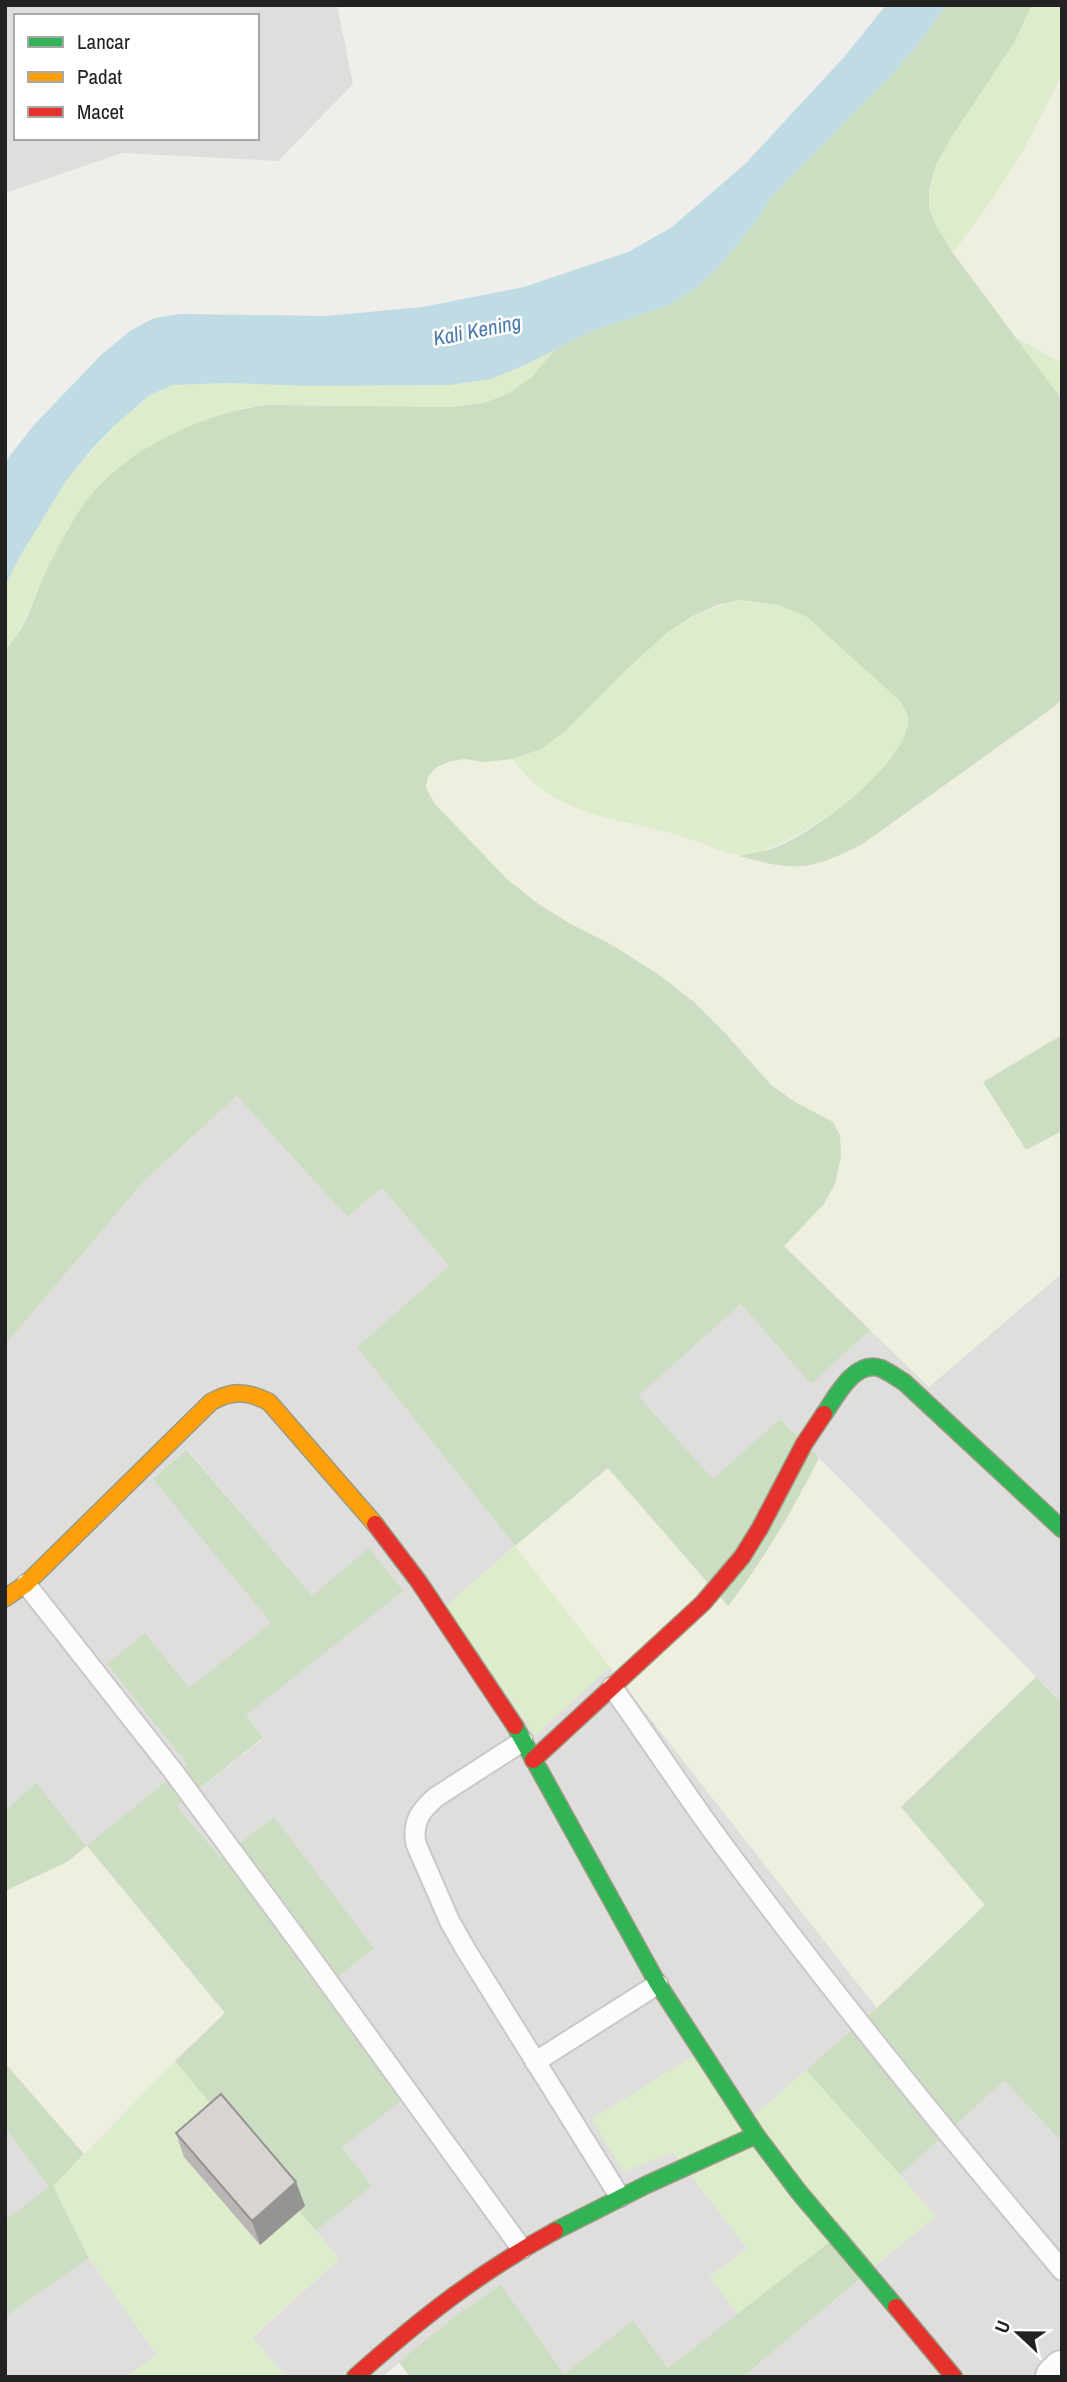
<svg xmlns="http://www.w3.org/2000/svg" width="1067" height="2382" font-family="'Archivo Narrow',sans-serif">
<rect width="100%" height="100%" fill="#f0eeeb"/>
<!-- residential -->
<path fill="#dfdedc" fill-rule="evenodd" d="M5,5H337L353,84L278,161L122,153L5,193ZM16,16H257V138H16Z
M237,1096L347,1217L382,1188L449,1266L357,1347L515,1546L446,1606L610,1667L877,2008L754,2116L673,2152L747,2248L710,2277L738,2314L668,2368L633,2322L564,2374L454,2317L382,2377H286L252,2338L339,2259L316,2231L372,2186L342,2147L320,1989L275,1818L221,1858L177,1806L263,1739L245,1715L402,1591L312,1597L188,1450L154,1479L271,1623L189,1689L107,1664L187,1764L86,1846L36,1782L5,1811V1345L145,1180Z
M1061,1274L1062,1703L780,1419L713,1480L637,1396L741,1304L811,1383L870,1330L929,1386Z
M1004,2081L1062,2142V2377H743L935,2216L900,2175Z
M5,2128L49,2187L5,2220Z
M89,2258L157,2355L126,2377H5V2317Z"/>
<!-- farmland -->
<path fill="#efefdf" d="M1062,75V363L1013,336L953,253L993,198L1023,151Z
M1062,699V1035L983,1082L1026,1150L1062,1131V1273L929,1387L783,1246L824,1204L795,1102L771,1085L726,1034L695,1003L658,974L612,945L569,923L537,903L507,879L434,803L426,788L428,776L437,767L448,762L464,759L484,762L512,759L525,777L607,819L670,833L776,866L803,867L864,843L1055,706Z
M819,1458L1036,1677L901,1807L985,1905L877,2008L515,1546L608,1468L728,1606L772,1545Z
M86,1846L225,2014L175,2061L84,2154L5,2063V1891L67,1862Z"/>
<!-- grass -->
<path fill="#ddeccb" d="M1032,5H1062V75L1023,151L993,198L953,253C944,238 930,222 929,205C926,157 987,85 1013,44C1021,32 1026,18 1032,5Z
M1013,336L1062,363V400Z
M557,347L532,377L508,394L484,403L451,407L265,405L243,408L111,475L92,494L72,522L46,572L23,623L13,643L5,650V585L20,556L66,480L114,426L151,395L173,385L227,383L308,386L451,385L491,379L525,365Z
M741,600L778,605L807,617L901,702C904,707 909,715 908,721C905,772 790,852 742,855C730,856 695,840 681,836C618,817 555,818 512,759L541,749L668,632C692,616 713,606 741,600Z
M515,1546L610,1667L535,1736L446,1606Z
M709,2046L754,2116L806,2070L936,2216L875,2266L845,2230L738,2314L710,2277L747,2248L673,2152L624,2172L592,2119Z
M175,2061L339,2259L252,2337L286,2377H126L157,2355L89,2258L53,2186Z"/>
<!-- forest -->
<path fill="#cbdec1" d="M946,5H1032L1015,41L952,136L936,165L929,190V208L936,226L953,253L1062,400V699L1055,706L864,843C810,871 797,872 739,856C750,853 761,852 771,849C812,835 904,766 908,722C909,715 904,708 901,702L807,617L778,605L741,600L717,605L691,617L668,632L625,671L565,731L541,749L512,759L484,762L464,759L448,762L437,767L428,776L426,787L434,803L507,879L537,903L569,923L612,945L658,974L695,1003L726,1034L771,1085L795,1102L833,1122L840,1135L841,1157L835,1184L824,1204L784,1246L870,1330L811,1384L741,1304L638,1396L713,1479L780,1419L819,1458C792,1511 764,1560 728,1606L608,1468L515,1546L357,1347L449,1266L382,1188L347,1217L237,1096L145,1180L5,1345V650C27,629 34,595 47,569C60,544 73,517 91,495C130,447 205,413 265,405L451,407L484,403L508,394L532,377L557,347L589,332L669,305L696,288L717,269L753,225L771,197L892,74L921,41Z
M1062,1035V1131L1026,1150L983,1082Z
M187,1450L312,1596L369,1548L403,1591L246,1715L263,1738L177,1806L221,1858L274,1817L374,1948L321,1990L401,2101L342,2147L372,2186L316,2231L175,2061L225,2013L87,1846L67,1862L5,1891V1811L36,1782L86,1846L187,1764L107,1664L145,1633L189,1688L271,1623L153,1479Z
M1036,1677L1062,1703V2142L1004,2081L900,2175L806,2070L877,2008L985,1905L901,1807Z
M5,2063L84,2154L53,2186L89,2258L5,2317V2220L49,2187L5,2128Z
M845,2230L875,2266L743,2377H410L399,2362L454,2317L501,2285L564,2374L633,2321L668,2368Z"/>
<!-- water -->
<path fill="#bfdbe3" d="M886,5H946L921,41L892,74L771,197L753,225L717,269L696,288L669,305L589,332L525,365L491,379L451,385L308,386L227,383L173,385L150,395L114,426L92,449L66,481L20,556L5,585V462L33,426L101,355L130,331L154,318L180,314L326,316L422,307L524,287L628,252L672,227L745,164L845,56Z"/>
<g fill="none" stroke-linecap="round" stroke-linejoin="round">
<defs>
<path id="lane" d="M26,1584L173,1771L311,1958L522,2249
M612,1687C646,1734 678,1783 712,1830C823,1981 941,2127 1062,2270
M523,1741L436,1797C420,1811 412,1822 416,1844L450,1922L466,1950L620,2197
M535,2062L658,1984"/>
<path id="street" d="M1055,2377L1062,2370"/>
<path id="fast" d="M824,1414C836,1397 854,1360 880,1368C888,1371 897,1378 904,1382L1062,1529
M515,1726L658,1984L756,2135L798,2191L896,2307
M555,2231L646,2185L756,2135"/>
<path id="slow" d="M5,1598L26,1584L211,1402C233,1390 247,1391 269,1402L375,1524"/>
<path id="jam" d="M375,1524L419,1582L515,1726
M533,1760L703,1603L742,1557L760,1528L804,1444L824,1414
M896,2307L954,2377
M355,2377C420,2319 478,2273 555,2231"/>
</defs>
<!-- lane casing -->
<use href="#lane" stroke="#c9c8c7" stroke-width="23"/>
<!-- street casing -->
<use href="#street" stroke="#c9c8c7" stroke-width="42"/>
<!-- fast casing -->
<use href="#fast" stroke="#999a82" stroke-width="19"/>
<!-- slow casing -->
<use href="#slow" stroke="#999a82" stroke-width="19"/>
<!-- jam casing -->
<use href="#jam" stroke="#999a82" stroke-width="19"/>
<!-- lane -->
<use href="#lane" stroke="#fdfcfc" stroke-width="19"/>
<!-- street -->
<use href="#street" stroke="#fdfcfc" stroke-width="38"/>
<!-- fast -->
<use href="#fast" stroke="#30b455" stroke-width="16"/>
<!-- slow -->
<use href="#slow" stroke="#ff9f0a" stroke-width="16"/>
<!-- jam -->
<use href="#jam" stroke="#e5322d" stroke-width="16"/>
</g>
<!-- wall -->
<path fill="#b9b6b5" d="M176,2133L296,2182L305,2206L260,2245L184,2157Z"/>
<!-- shaded-wall -->
<path fill="#969493" d="M296,2182L305,2206L260,2245L252,2221Z"/>
<!-- building -->
<path fill="#d7d4d2" stroke="#969493" stroke-width="2" d="M221,2094L296,2182L252,2221L176,2133Z"/>
<g text-anchor="middle" dominant-baseline="central" stroke-width="5" stroke-linejoin="round" paint-order="stroke">
<!-- water labels -->
<g font-size="21" font-style="italic" fill="#4a7aab" stroke="#fff">
<text transform="translate(477 330) rotate(-11)">Kali Kening</text>
</g>
</g>
<!-- border -->
<rect width="1067" height="2382" fill="none" stroke="#222222" stroke-width="14"/>
<!-- legend -->
<rect x="14" y="14" width="245" height="126" fill="#ffffff" stroke="#a7a7a7" stroke-width="2"/>
<rect x="28" y="37" width="35" height="10" fill="#30b455" stroke="#a7a7a7" stroke-width="2"/>
<text x="77" y="49" font-size="21" fill="#222222">Lancar</text>
<rect x="28" y="72" width="35" height="10" fill="#ff9f0a" stroke="#a7a7a7" stroke-width="2"/>
<text x="77" y="84" font-size="21" fill="#222222">Padat</text>
<rect x="28" y="107" width="35" height="10" fill="#e5322d" stroke="#a7a7a7" stroke-width="2"/>
<text x="77" y="119" font-size="21" fill="#222222">Macet</text>
<!-- north arrow -->
<g transform="translate(1018 2333) rotate(292)" stroke="#ffffff" stroke-width="5" paint-order="stroke">
<path d="M0-5L12 26L0 18L-12 26Z" fill="#222222"/>
<text y="-10" font-size="19" font-weight="bold" text-anchor="middle" fill="#222222">U</text>
</g>
</svg>
